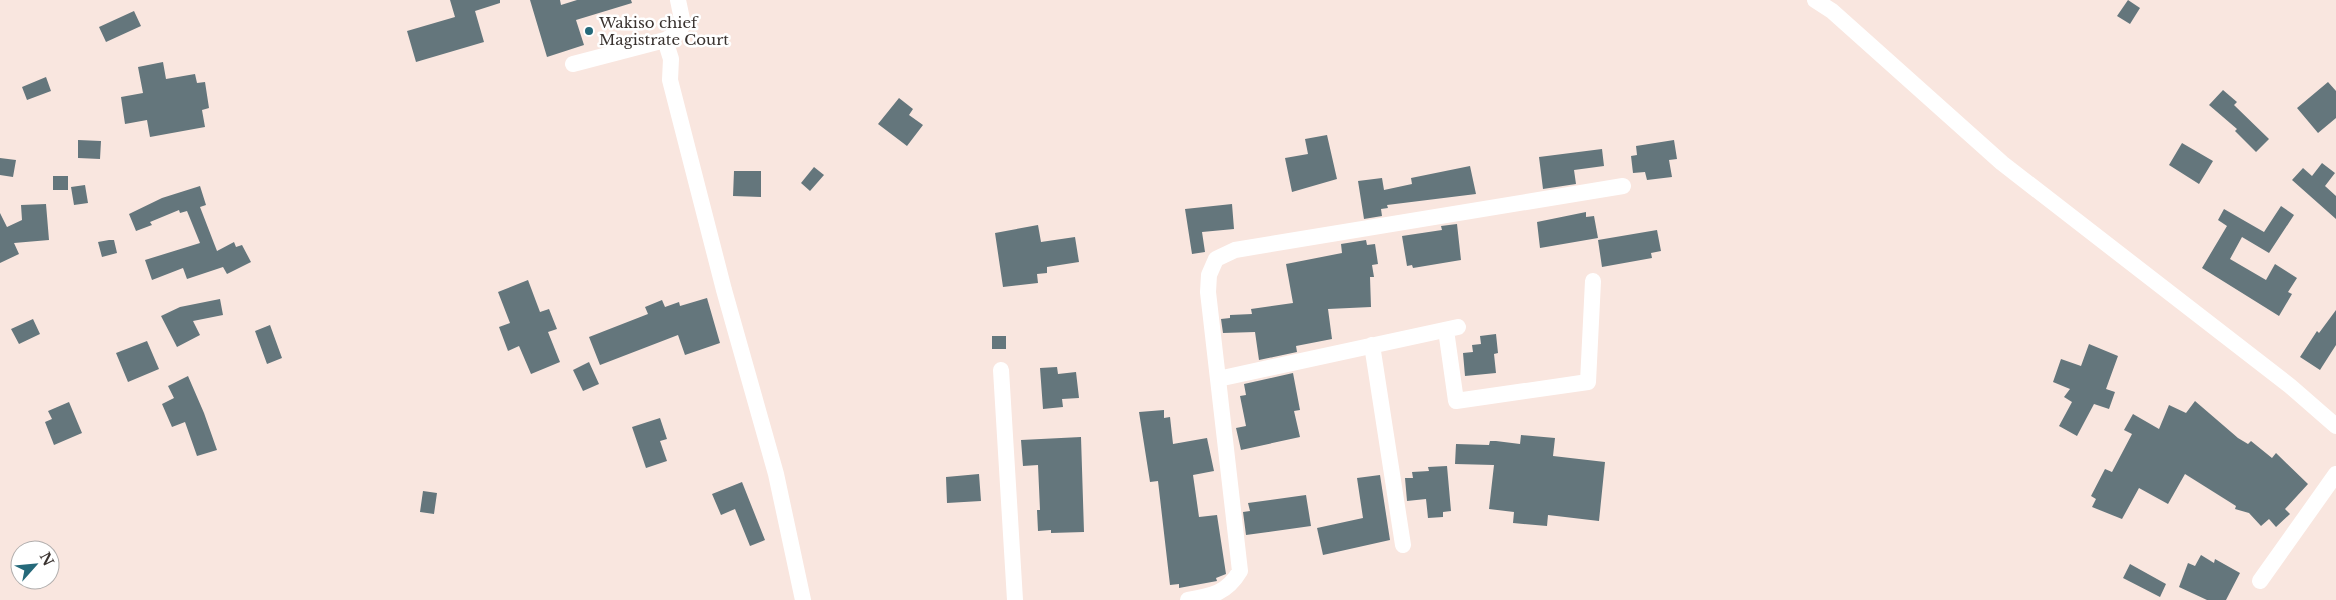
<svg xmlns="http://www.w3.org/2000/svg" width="2336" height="600" font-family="'Libre Baskerville',serif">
<rect width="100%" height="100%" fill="#f9e6df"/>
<!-- building -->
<path fill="#64767c" d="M450,0H500V3L475,11L484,42L416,62L407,31L455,17Z
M530,0H560L561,5L577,0H631L632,3L576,20L584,45L547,57Z
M2128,0L2140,8L2130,24L2117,16Z
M134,11L141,26L106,42L99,27Z
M163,62L166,79L195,74L197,83L205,82L209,108L202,110L205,127L150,137L147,120L125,124L121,97L143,93L138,67Z
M46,77L51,91L27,100L22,87Z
M2328,82L2336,91V118L2318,133L2297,108Z
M2223,90L2237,102L2234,105L2269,139L2256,152L2235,131L2237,129L2209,105Z
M899,98L913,109L909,115L923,125L907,146L878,124Z
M1327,135L1337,179L1292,192L1285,158L1308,154L1305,139Z
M78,140L101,141L100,159L78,158Z
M1674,140L1677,159L1669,160L1672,177L1647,180L1645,172L1633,173L1631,156L1637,155L1636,146Z
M2182,143L2213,161L2199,184L2169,165Z
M1602,149L1604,166L1574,170L1576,184L1543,189L1539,157Z
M0,158L16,160L13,177L0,175Z
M2322,163L2335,173L2325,186L2336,196V219L2292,180L2303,168L2312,176Z
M1470,166L1476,194L1387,205L1388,208L1381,209L1382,216L1364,219L1358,181L1382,178L1384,190L1412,184L1411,178Z
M814,167L824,175L810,191L801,183Z
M734,171H761V197L733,196Z
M53,176H68V190H53Z
M85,185L88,203L74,205L71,187Z
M200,186L206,205L200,207L217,251L234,242L236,247L242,245L251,262L227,274L223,267L187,279L183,268L152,280L145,260L200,243L187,211L180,213L179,210L150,222L152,225L136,231L129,214L162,198Z
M46,204L49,240L14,243L19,254L0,263V213L7,227L22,220L21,205Z
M1232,204L1234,229L1202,232L1205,252L1192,254L1185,209Z
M2281,206L2294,215L2269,253L2242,237L2230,259L2266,280L2275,264L2297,278L2288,292L2292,294L2279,316L2202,268L2227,226L2218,220L2224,209L2264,232Z
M1586,212V217L1594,216L1598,238L1540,248L1537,222Z
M1457,224L1461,260L1413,268L1412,265L1407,266L1402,236L1442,230L1441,226Z
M1038,225L1041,242L1075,237L1079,262L1047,267V273L1037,274L1038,283L1003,287L995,233Z
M1657,230L1661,251L1651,253L1652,258L1602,267L1598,240Z
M109,240H114L117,253L102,257L98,242Z
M1366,240L1367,245L1375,244L1378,264L1372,265L1374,277H1370L1371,307L1328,309L1332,339L1296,346L1297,352L1259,360L1255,332L1223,333L1221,319L1230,318V315L1252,314L1251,309L1293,303L1286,264L1342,253L1341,244Z
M528,280L540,312L549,309L557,329L548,332L560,362L531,374L519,346L508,351L499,327L510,323L498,292Z
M707,298L720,343L685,355L678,335L600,365L589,337L648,314L645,307L662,300L665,307L679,302L680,306Z
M220,299L223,315L193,321L200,335L177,347L161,316L180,307Z
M2336,310V345L2320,370L2300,357L2317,331L2319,333Z
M33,319L40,334L19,344L11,329Z
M270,325L282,358L267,364L255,331Z
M1496,334L1498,353L1494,354L1496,373L1465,376L1463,353L1473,352L1472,345L1481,344L1480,336Z
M992,336H1006V349H992Z
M147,341L159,369L128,382L116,353Z
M2089,344L2118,356L2106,389L2115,392L2109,409L2094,404L2077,436L2059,426L2072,402L2064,397L2070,389L2053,382L2061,359L2081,366Z
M589,362L599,384L583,391L573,370Z
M1057,367L1058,374L1076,372L1079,398L1062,399L1063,407L1043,409L1040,368Z
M1293,373L1300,410L1294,411L1300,437L1241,450L1236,428L1246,426L1240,396L1246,395L1244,384Z
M188,376L204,413L217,450L197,456L185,422L172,427L162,404L174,398L168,386Z
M2195,401L2238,438L2248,444L2251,441L2272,458L2276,453L2308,484L2285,509L2290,514L2276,527L2269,519L2261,526L2249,513L2235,509L2236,506L2185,474L2168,504L2139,488L2122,519L2092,507L2096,499L2091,496L2105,469L2112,472L2132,434L2124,430L2133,414L2159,429L2169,405L2186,413Z
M69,402L82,433L54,445L45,422L52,419L48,411Z
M1164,410V418L1170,417L1173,444L1207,438L1214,471L1193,475L1199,517L1217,515L1226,574L1216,578L1217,581L1179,588V584L1170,585L1158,481L1150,482L1139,412Z
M660,418L667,439L660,441L667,461L646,468L632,427Z
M1521,435L1555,438L1553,456L1605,462L1599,521L1548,515L1547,526L1513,523L1514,512L1489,509L1494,465L1455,464L1456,444L1489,445L1490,441H1496L1520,444Z
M1081,437L1084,532L1051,533V530L1038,531L1037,510H1040L1038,465L1023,466L1021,440Z
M1447,466L1451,511L1443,512V517L1428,518L1426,499L1407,501L1405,478H1413L1412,472L1429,471L1428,467Z
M979,474L981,501L947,503L946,477Z
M1380,475L1390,540L1323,555L1317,528L1363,518L1357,478Z
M742,482L765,540L750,546L735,509L721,515L712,494Z
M423,491L437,493L434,514L420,512Z
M1306,495L1311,526L1246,535L1243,512L1250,511L1248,503Z
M2201,555L2214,563L2215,559L2240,573L2226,600H2207L2179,587L2188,563L2195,566Z
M2130,564L2166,584L2160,597L2123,578Z"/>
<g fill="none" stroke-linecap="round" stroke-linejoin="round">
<!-- minor -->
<path stroke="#fff" stroke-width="16" d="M678,0L683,24L678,33L665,40L671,59L670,80L724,290L776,474L803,600
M1815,0L1832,11L2002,163L2290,386L2336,426
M573,64L665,40
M1446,330L1456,401L1588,382L1593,281
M1372,345L1403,545
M1001,370L1015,600
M1218,379L1458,327
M2260,581L2336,474
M1188,600C1212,596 1227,593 1240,571L1208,292L1209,275L1216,259L1235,250L1623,186"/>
</g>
<!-- markers -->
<circle fill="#25697a" stroke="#fff" stroke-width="2" cx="589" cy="31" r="5"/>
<g text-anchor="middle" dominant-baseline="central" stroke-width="5" stroke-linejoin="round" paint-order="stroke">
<!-- poi labels -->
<g font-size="15" fill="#39322f" stroke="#fff" text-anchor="start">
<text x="599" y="22">Wakiso chief<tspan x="599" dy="17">Magistrate Court</tspan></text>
</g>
</g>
<!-- north arrow -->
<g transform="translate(35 565) rotate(63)"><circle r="24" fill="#ffffff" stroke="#b0adac"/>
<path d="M0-4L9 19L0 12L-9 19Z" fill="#25697a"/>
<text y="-8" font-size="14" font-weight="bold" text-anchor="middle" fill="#39322f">N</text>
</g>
</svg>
